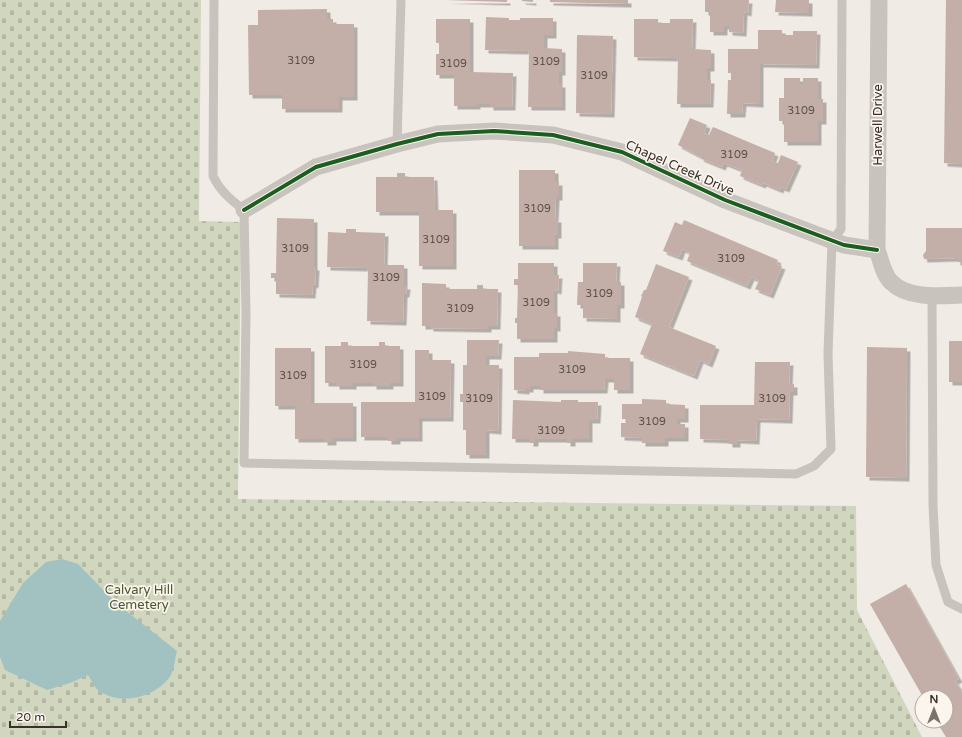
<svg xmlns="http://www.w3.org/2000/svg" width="962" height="737" font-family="'Varela Round',sans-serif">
<defs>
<pattern id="cemetery-stones" width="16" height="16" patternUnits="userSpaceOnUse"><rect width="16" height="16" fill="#d1d6bf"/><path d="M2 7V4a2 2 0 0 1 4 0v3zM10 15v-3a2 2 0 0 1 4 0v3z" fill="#b4b8a4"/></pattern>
<filter id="shadow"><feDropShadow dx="3.5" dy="3.5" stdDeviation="0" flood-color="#0004"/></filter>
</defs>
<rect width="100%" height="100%" fill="#f0ebe5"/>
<!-- cemetery -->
<path fill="url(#cemetery-stones)" d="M0,0H201L199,221L241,222L238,499L856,506L857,610L922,737H0Z"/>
<!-- water -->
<path fill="#a1c2c1" d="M62,559L78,564L116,603L177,651C175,658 174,669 171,675C157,697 120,707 98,690C94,687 91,679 88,675L70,683L47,690L5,670L0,657V621L23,583L46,562Z"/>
<!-- building -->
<path fill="#c3afa7" filter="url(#shadow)" d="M445,0H507V2Z
M522,0H533V2L522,1Z
M550,0H628V4L550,2Z
M705,0H749L748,13L744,12L743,33L729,32V26H724V32H710V12H705Z
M776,0H809V13L775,12Z
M946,0H962V164L944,163Z
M327,9V19H333V24H354V97H339V109H282V95H249L248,25H258V10Z
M486,17L509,18V20H520V18H553V35H544V48L562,49V72H559V84H562V107H528L529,51L485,50Z
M436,19H470V72L513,73L512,107H490V104H477V106H454V75H436V54H439V43H436Z
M634,19H658V23H670V19H693L692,49L711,50V68H707V80H711L710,104H677L678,58L634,57Z
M758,30H782V35H793V31H817L816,65L760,64V104L743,103L742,114H727L728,80H731V73H728V49H758Z
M577,35L613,36L611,114L576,113Z
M784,78H800V84H803V78H818V99H823V121H818V142H784V121H779V98H784Z
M690,118L707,125L704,133L709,135L713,127L775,153L772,161L778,163L781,155L798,162L786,189L781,187L780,190L763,183L762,185L740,176L742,170L724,163L722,167L700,158L701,157L678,145Z
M519,170H555V182H559V197H556L555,219H558V235H555V246H519Z
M397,173H405V177H434L435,210H453V266H419V212H376V177H397Z
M277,218L314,219V267H316L315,285L313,284L312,295L276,294V278H271V273H276Z
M684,220L778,260L776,264L782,266L770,295L755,289L759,281L751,277L747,286L687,261L690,253L682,249L679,257L663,251L675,222L682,225Z
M926,228H962V262H957V258L924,259L923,255L926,251Z
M346,229H356V232L385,233L384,265H404V286H407L406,294H404L403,322L367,321L368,268L327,267L328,232L346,233Z
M518,263H554V275H559L558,291L554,290V313H557V328H554V339H517V323H515V318H517L518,285H514V279H518Z
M583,263H617L616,282H621V305H617V319L583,318V305H577L578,282H583Z
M656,264L689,277L669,327L716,346L709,364L700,360L694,376L640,354L652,324L635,317L642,297L641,296L644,290H646Z
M422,283L446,284V289H477V285H483V289H498L497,326H488V329L430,328V326H422Z
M467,340H499L498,356H486V365H499L498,431L486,430V455H466V430H463V402H460V394H463V365H467Z
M949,341H962V382H949Z
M341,342H348V346H379V342H385V346H400V383H390V386H373V383H353V386H336V383H325V346H341Z
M867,347L907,348L906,478L866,477Z
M275,348H311V403H353V438H333V442H324V439H295V406H275Z
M415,350H429V360H451L450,418H419V438H397V441H388V437H361V402H415Z
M568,351L605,354V358H630V390H614V379H605L604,390H540V386H530V389H526V391L514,390V357H539V353H568Z
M755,362H790L789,384H794V392H790L789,420L757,419L756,441L737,440V444H729V440L700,439V405H754Z
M642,399L666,400V404L685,405V419H677V424H685V438H665V443H642V438L621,437V423H626V419H622V404H642Z
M513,400L561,402V400H578V402H598L597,420H589V439H572V443H567V439H535V443H530V439H512Z
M906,584L959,679L955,681L962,692V737H946L936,721H946V697H923L870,604Z"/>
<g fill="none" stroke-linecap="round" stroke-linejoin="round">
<!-- lane -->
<path stroke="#c9c3be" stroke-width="9" d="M214,0L213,176C220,191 231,200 244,210L246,314L244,463L796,474L814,466L831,449L828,354L832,241L841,229L842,0
M397,144L401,0
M932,296L933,505L936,565L948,602L962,609"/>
<!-- street -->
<path stroke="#c9c3be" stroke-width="17" d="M879,0L877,250C881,260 883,274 891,282C908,299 939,296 962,295
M244,210L316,167L397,144L438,134L494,131L553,135L622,152L725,200L844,245L877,250"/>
<defs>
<path id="cycleway" d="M244,210L316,167L397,144L438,134L494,131L553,135L622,152L725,200L844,245L877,250"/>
</defs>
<!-- cycleway casing -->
<use href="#cycleway" stroke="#fbf5ee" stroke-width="6"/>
<!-- cycleway -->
<use href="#cycleway" stroke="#1b5e20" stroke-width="4"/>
</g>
<g text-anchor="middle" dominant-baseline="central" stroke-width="3.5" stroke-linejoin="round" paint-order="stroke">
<!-- number labels -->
<g font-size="11" fill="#5d504a">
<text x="301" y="60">3109</text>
<text x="546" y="61">3109</text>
<text x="453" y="63">3109</text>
<text x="594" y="75">3109</text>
<text x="801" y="110">3109</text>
<text x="734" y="154">3109</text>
<text x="537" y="208">3109</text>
<text x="436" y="239">3109</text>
<text x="295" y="248">3109</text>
<text x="731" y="258">3109</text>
<text x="386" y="277">3109</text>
<text x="599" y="293">3109</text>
<text x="536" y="302">3109</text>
<text x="460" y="308">3109</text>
<text x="363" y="364">3109</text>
<text x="572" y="369">3109</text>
<text x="293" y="375">3109</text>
<text x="432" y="396">3109</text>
<text x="479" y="398">3109</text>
<text x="772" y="398">3109</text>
<text x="652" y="421">3109</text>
<text x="551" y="430">3109</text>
</g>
<!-- street labels -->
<g font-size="13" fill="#3b302b" stroke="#fbf5ee">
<text transform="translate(878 125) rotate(-90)">Harwell Drive</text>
<text transform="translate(680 168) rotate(24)">Chapel Creek Drive</text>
</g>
<!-- park labels -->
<g font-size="13" fill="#4a5a2e" stroke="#fbf5ee">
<text x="139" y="590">Calvary Hill<tspan x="139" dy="15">Cemetery</tspan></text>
</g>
</g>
<!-- north arrow -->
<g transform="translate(934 709)"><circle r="19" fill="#fbf5ee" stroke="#aea6a0"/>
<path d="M0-3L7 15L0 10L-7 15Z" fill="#7a716c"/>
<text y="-6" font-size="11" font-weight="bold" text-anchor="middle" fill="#3b302b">N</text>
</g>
<!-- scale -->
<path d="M10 721v6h56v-6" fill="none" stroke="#3b302b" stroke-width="2"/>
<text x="16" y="721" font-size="12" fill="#3b302b" stroke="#fbf5ee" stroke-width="3" paint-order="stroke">20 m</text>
</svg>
